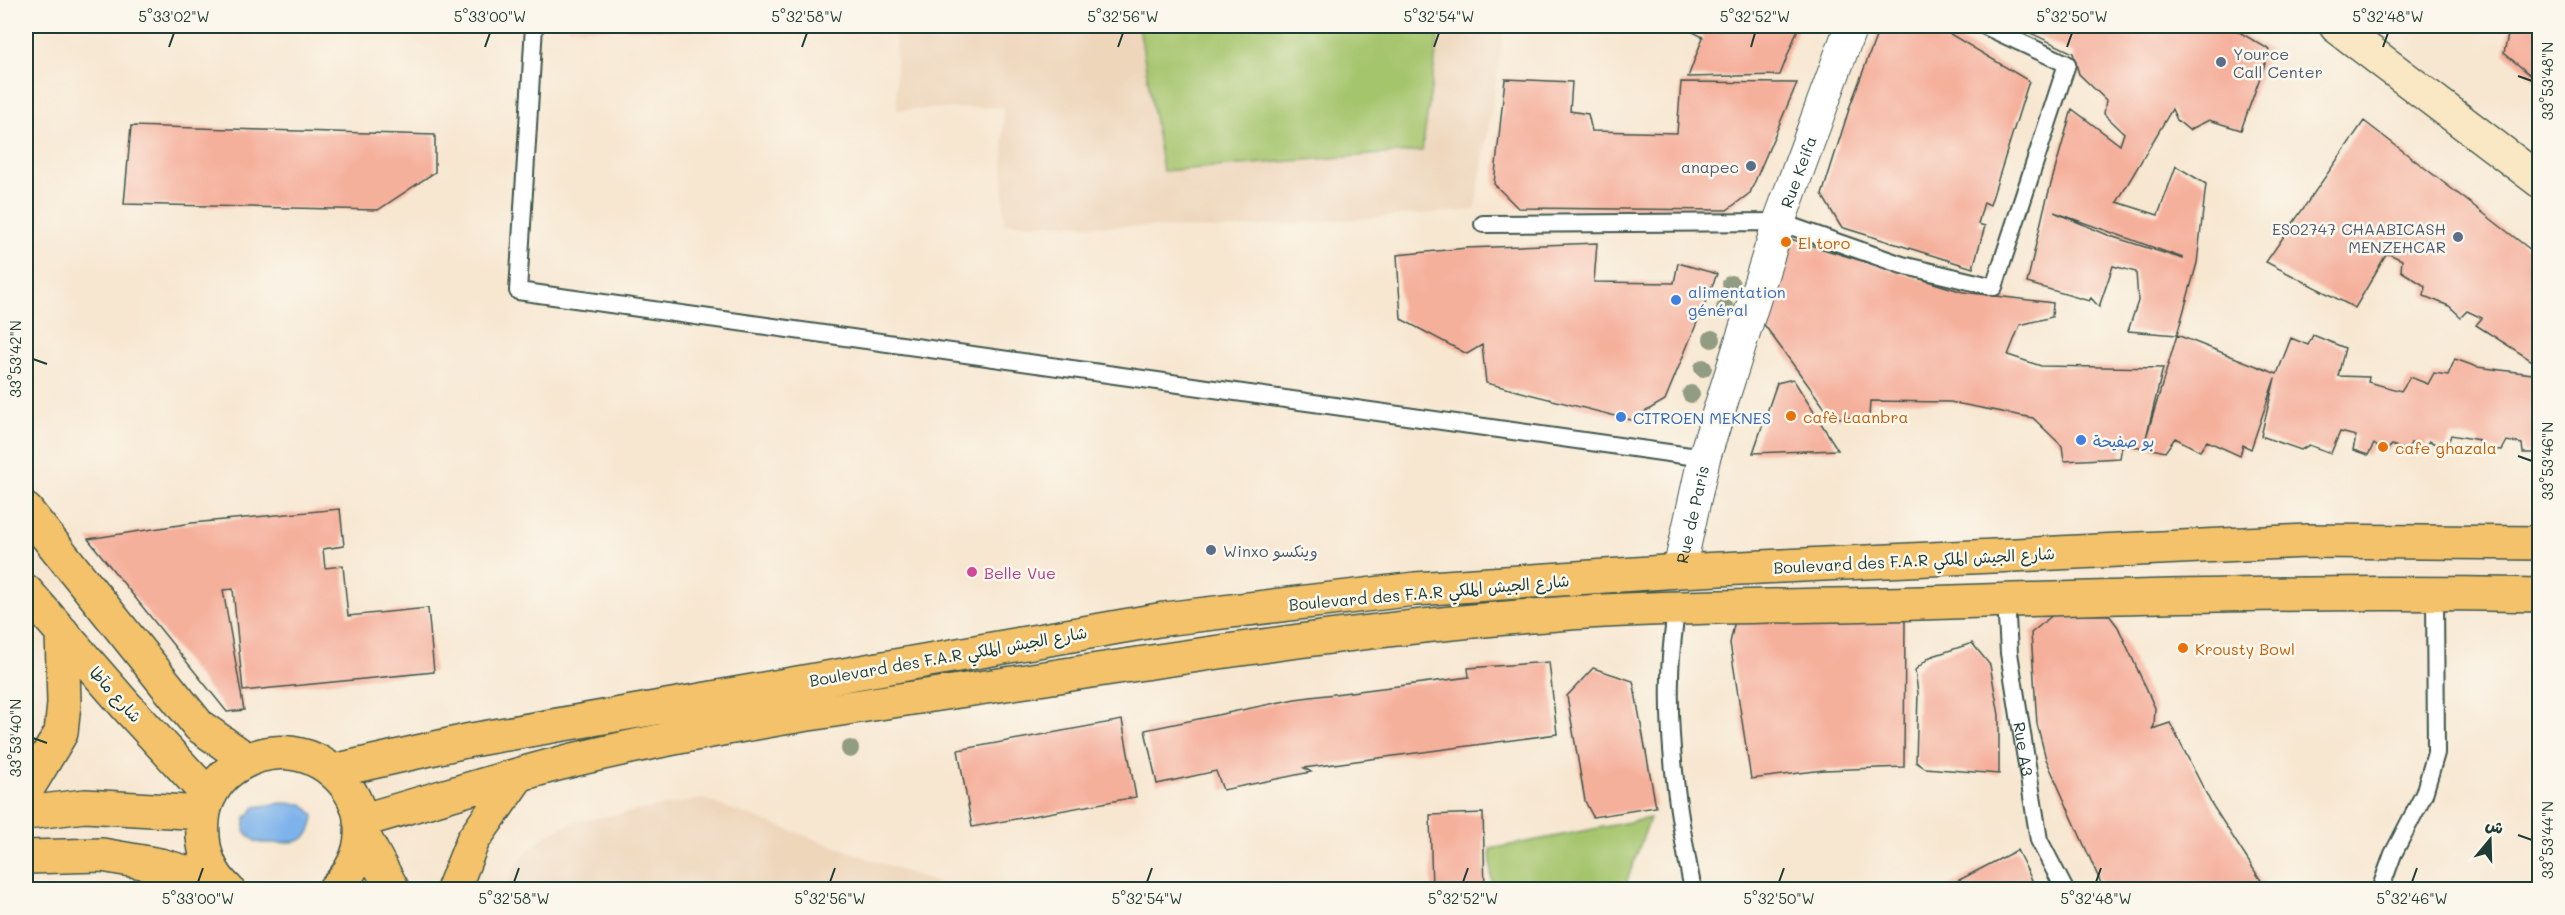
<svg xmlns="http://www.w3.org/2000/svg" width="2565" height="915" font-family="Mali,'Playpen Sans Arabic',sans-serif">
<rect width="100%" height="100%" fill="#fbf7ec"/>
<filter id="ink" filterUnits="userSpaceOnUse"><feTurbulence type="fractalNoise" baseFrequency=".0167" numOctaves="2"/><feDisplacementMap in="SourceGraphic" scale="12" xChannelSelector="R" yChannelSelector="G"/><feConvolveMatrix kernelMatrix="1 2 1 2 8 2 1 2 1" color-interpolation-filters="sRGB"/></filter>
<filter id="wash" filterUnits="userSpaceOnUse"><feTurbulence type="fractalNoise" baseFrequency=".008" numOctaves="4" result="noise"/><feDisplacementMap in="SourceGraphic" scale="24" xChannelSelector="R" yChannelSelector="G"/><feGaussianBlur stdDeviation="1.35" result="paint"/><feColorMatrix in="noise" values="0 0 0 0 0 0 0 0 0 0 0 0 0 0 0 0 0 1.4 0 .05"/><feComposite in="paint" operator="in"/></filter>
<g filter="url(#wash)">
<rect width="100%" height="100%" fill="#f7e7d1"/>
<!-- built -->
<path fill="#eed6bb" d="M961,26H1139L1163,171L1422,151L1440,26H1505L1475,210L1223,229L1004,223L1003,107L897,110L895,27Z
M702,799H703L954,889H506L513,871L528,851L548,834L574,822Z"/>
<!-- green -->
<path fill="#a5c56d" stroke="#628150" stroke-width="1.5" d="M1139,26H1440L1422,151L1163,171Z
M1650,818L1624,889H1492L1490,849Z"/>
<!-- water -->
<path fill="#7db2eb" stroke="#4e7890" stroke-width="1.5" d="M282,803L303,804L314,815C312,842 298,843 274,843C269,843 261,844 255,841C252,839 248,835 245,832V819L255,807Z"/>
<g id="blocks">
<!-- building -->
<path fill="#f5b09c" fill-rule="evenodd" d="M567,26H694V30L567,27Z
M1690,26H1799L1780,75L1688,77L1703,37L1689,30Z
M1880,26H1937L2029,81L1990,205L1984,202L1978,224L1985,226L1973,268L1841,227L1822,195L1850,106Z
M2016,26H2229L2270,50L2241,130L2209,120L2189,130L2177,120L2172,109L2117,202L2158,215L2176,166L2206,184L2197,263L2177,335L2128,331L2138,301L2136,272L2113,266L2099,307L2091,298L2089,301L2027,283L2044,209L2072,109L2120,145L2124,133L2104,114L2106,100L2079,74L2073,53ZM2054,212L2183,258V259L2110,236Z
M2510,26H2540V83L2504,53Z
M1505,79L1572,82L1570,111L1588,114L1592,131L1677,133L1681,82L1797,83L1750,193L1727,210L1518,208L1494,184Z
M2364,121L2540,257V366L2476,325L2482,318L2467,311L2461,317L2449,306L2424,296L2425,286L2401,271L2402,260L2387,253L2355,308L2266,262Z
M131,126L435,135V172L378,210L124,204Z
M1784,237L1963,292L2053,303L2052,317L2020,325L2008,355L2041,366L2163,368L2146,438L2177,335L2277,374L2291,338L2308,345L2313,335L2345,348L2338,376L2369,377L2368,382L2401,391L2410,377L2428,384L2434,373L2448,375L2455,359L2477,367L2540,375V453H2523L2522,444L2507,441L2502,450L2480,448L2479,440L2451,435L2446,449L2429,441L2424,448L2411,443L2406,451L2392,445L2385,452L2374,444L2368,455L2353,450L2356,436L2340,432L2331,453L2309,445L2301,450L2261,436L2275,378L2251,449L2243,445L2240,456L2207,441L2200,451L2175,438L2165,452L2144,447L2122,446L2120,458L2064,461L2062,446L2033,418L1950,402L1870,401L1869,417L1832,418L1760,319Z
M1597,243L1594,282L1674,283L1678,263L1717,274L1665,400L1631,420L1486,383L1482,345L1467,354L1401,319L1397,255L1467,248Z
M1793,379L1838,450L1753,453L1777,383Z
M340,509L344,546L323,549L325,568L343,566L348,616L428,608L434,672L243,691L233,589L223,590L244,710L227,712L88,539L192,523Z
M2054,614L2109,615L2118,627L2155,708L2154,726L2152,729L2170,723L2211,803L2267,890H2104L2046,759L2037,724L2031,633Z
M1905,618L1904,767L1824,770L1751,779L1730,643L1735,620Z
M1972,643L1990,665L1999,715V774L1925,768L1916,762L1918,693L1915,670L1930,657Z
M1549,662L1557,734L1304,768L1311,772L1223,790L1216,771L1157,784L1145,730L1295,699L1469,677L1468,668Z
M1593,668L1633,681L1656,807L1593,817L1585,801L1567,696Z
M1122,720L1136,797L972,827L958,750Z
M1483,813L1485,890H1432L1430,815Z
M2017,850L2037,890H1940Z"/>
</g>
</g>
<g filter="url(#ink)">
<use href="#blocks" fill-opacity="0" stroke="#3f564c" stroke-width="1.5"/>
<g fill="none" stroke-linecap="round" stroke-linejoin="round">
<defs>
<g id="lane">
<path d="M534,26L518,291L1704,458"/>
<path d="M1483,224L1779,222L1902,265L1994,287L2067,64L1985,26"/>
<path id="s1" d="M2006,600L2009,653L2039,840L2065,890"/>
<path d="M1676,608C1674,631 1670,655 1670,678C1668,749 1679,820 1693,890"/>
<path d="M2380,890L2393,854L2424,794L2436,753L2435,593"/>
</g>
<g id="street">
<path id="s2" d="M1679,571L1704,458L1779,222L1851,26"/>
</g>
<path id="secondary" d="M2336,26L2540,181"/>
<path id="primary" d="M26,510L199,726L246,759
M26,591L127,707L209,796
M333,771L466,741L1164,619L1415,589L1679,571L2307,541L2540,543
M26,791L61,733L64,704L62,632
M26,813L85,806L203,813
M360,821C431,801 501,778 573,760C730,722 892,702 1052,677C1216,652 1379,627 1545,615C1670,605 1795,607 1921,603C2127,596 2333,591 2540,595
M362,833L393,890
M26,857L102,855L160,865L220,882
M228,890C208,872 201,846 203,820C204,801 216,781 231,770C314,710 409,818 334,890
M453,890L473,840L518,776"/>
</defs>
<!-- lane casing -->
<use href="#lane" stroke="#3f564c" stroke-width="20"/>
<!-- street casing -->
<use href="#street" stroke="#3f564c" stroke-width="34"/>
<!-- secondary casing -->
<use href="#secondary" stroke="#3f564c" stroke-width="36"/>
<!-- primary casing -->
<use href="#primary" stroke="#3f564c" stroke-width="36"/>
<!-- lane -->
<use href="#lane" stroke="#fff" stroke-width="16"/>
<!-- street -->
<use href="#street" stroke="#fff" stroke-width="32"/>
<!-- secondary -->
<use href="#secondary" stroke="#fae7c3" stroke-width="33"/>
<!-- primary -->
<use href="#primary" stroke="#f3c26a" stroke-width="33"/>
</g>
<!-- trees -->
<g fill="#929c82">
<circle cx="1731" cy="284" r="9"/>
<circle cx="1725" cy="308" r="9"/>
<circle cx="1712" cy="339" r="9"/>
<circle cx="1703" cy="368" r="9"/>
<circle cx="1691" cy="394" r="9"/>
<circle cx="850" cy="749" r="9"/>
</g>
</g>
<!-- ticks -->
<path fill="none" stroke="#1f3d34" stroke-width="2" d="M169,47L174,33M485,47L490,33M802,47L807,33M1118,47L1123,33M1434,47L1439,33M1751,47L1755,33M2067,47L2072,33M2383,47L2388,33M2518,76L2532,81M33,359L47,364M2518,456L2532,461M33,738L47,743M2518,835L2532,840M198,882L203,868M514,882L519,868M830,882L835,868M1147,882L1152,868M1463,882L1468,868M1779,882L1784,868M2096,882L2101,868M2412,882L2417,868"/>
<!-- markers -->
<g fill="#5c6f8a" stroke="#fbf7ec" stroke-width="2">
<circle cx="2221" cy="62" r="6"/>
<circle cx="1751" cy="166" r="6"/>
<circle cx="2458" cy="237" r="6"/>
<circle cx="1211" cy="550" r="6"/>
</g>
<g fill="#e8710a" stroke="#fbf7ec" stroke-width="2">
<circle cx="1786" cy="242" r="6"/>
<circle cx="1791" cy="416" r="6"/>
<circle cx="2383" cy="447" r="6"/>
<circle cx="2183" cy="648" r="6"/>
</g>
<g fill="#3f7fe0" stroke="#fbf7ec" stroke-width="2">
<circle cx="1676" cy="300" r="6"/>
<circle cx="1621" cy="417" r="6"/>
<circle cx="2081" cy="440" r="6"/>
</g>
<circle fill="#d1479c" stroke="#fbf7ec" stroke-width="2" cx="972" cy="572" r="6"/>
<g text-anchor="middle" dominant-baseline="central" stroke-width="5" stroke-linejoin="round" paint-order="stroke">
<!-- service labels -->
<g font-size="16" fill="#4e5e75" stroke="#fbf7ec" text-anchor="start">
<text x="2233" y="53">Yource<tspan x="2233" dy="18">Call Center</tspan></text>
<text x="1739" y="166" text-anchor="end">anapec</text>
<text x="2446" y="228" text-anchor="end">ES02747 CHAABICASH<tspan x="2446" dy="18">MENZEHCAR</tspan></text>
<text x="1223" y="550">Winxo وينكسو</text>
</g>
<!-- street labels -->
<g font-size="16" fill="#1f3d34" stroke="#fbf7ec">
<text stroke="none"><textPath href="#s2" startOffset="417">Rue Keifa</textPath></text>
<text stroke="none"><textPath href="#s2" startOffset="58">Rue de Paris</textPath></text>
<text transform="translate(1914 560) rotate(-3)">Boulevard des F.A.R شارع الجيش الملكي</text>
<text transform="translate(1429 592) rotate(-5)">Boulevard des F.A.R شارع الجيش الملكي</text>
<text transform="translate(948 656) rotate(-10)">Boulevard des F.A.R شارع الجيش الملكي</text>
<text transform="translate(116 694) rotate(48)">شارع مآطا</text>
<text stroke="none"><textPath href="#s1" startOffset="150">Rue A3</textPath></text>
</g>
<!-- food labels -->
<g font-size="16" fill="#c56008" stroke="#fbf7ec" text-anchor="start">
<text x="1798" y="242">El toro</text>
<text x="1803" y="416">cafè Laanbra</text>
<text x="2395" y="447">cafe ghazala</text>
<text x="2195" y="648">Krousty Bowl</text>
</g>
<!-- shop labels -->
<g font-size="16" fill="#366cbe" stroke="#fbf7ec" text-anchor="start">
<text x="1688" y="291">alimentation<tspan x="1688" dy="18">général</tspan></text>
<text x="1633" y="417">CITROEN MEKNES</text>
<text x="2093" y="440">بو صفيحة</text>
</g>
<!-- hotel labels -->
<g font-size="16" fill="#b23c85" stroke="#fbf7ec" text-anchor="start">
<text x="984" y="572">Belle Vue</text>
</g>
</g>
<!-- margin -->
<rect width="2565" height="915" fill="none" stroke="#fbf7ec" stroke-width="66"/>
<!-- north arrow -->
<g transform="translate(2490 840) rotate(19)" stroke="#fbf7ec" stroke-width="4.5" paint-order="stroke">
<path d="M0-4.5L10 22L0 15L-10 22Z" fill="#1f3d34"/>
<text y="-9" font-size="16" font-weight="bold" text-anchor="middle" fill="#1f3d34">ش</text>
</g>
<rect x="33" y="33" width="2499" height="849" fill="none" stroke="#1f3d34" stroke-width="2"/>
<g font-size="15" text-anchor="middle" fill="#1f3d34">
<text x="174" y="22">5°33'02"W</text>
<text x="490" y="22">5°33'00"W</text>
<text x="807" y="22">5°32'58"W</text>
<text x="1123" y="22">5°32'56"W</text>
<text x="1439" y="22">5°32'54"W</text>
<text x="1755" y="22">5°32'52"W</text>
<text x="2072" y="22">5°32'50"W</text>
<text x="2388" y="22">5°32'48"W</text>
<text transform="translate(2548 81) rotate(-90)" y="5">33°53'48"N</text>
<text transform="translate(16 359) rotate(-90)" y="5">33°53'42"N</text>
<text transform="translate(2548 461) rotate(-90)" y="5">33°53'46"N</text>
<text transform="translate(16 738) rotate(-90)" y="5">33°53'40"N</text>
<text transform="translate(2548 840) rotate(-90)" y="5">33°53'44"N</text>
<text x="198" y="904">5°33'00"W</text>
<text x="514" y="904">5°32'58"W</text>
<text x="830" y="904">5°32'56"W</text>
<text x="1147" y="904">5°32'54"W</text>
<text x="1463" y="904">5°32'52"W</text>
<text x="1779" y="904">5°32'50"W</text>
<text x="2096" y="904">5°32'48"W</text>
<text x="2412" y="904">5°32'46"W</text>
</g>
</svg>
